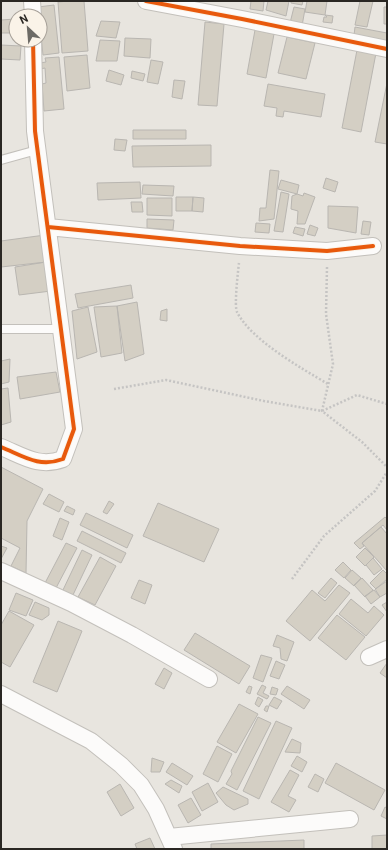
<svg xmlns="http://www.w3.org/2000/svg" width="388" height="850" font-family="Roboto,sans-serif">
<rect width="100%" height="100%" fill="#e8e5df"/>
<!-- building -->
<path fill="#d4cfc4" stroke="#b9b6b1" d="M69,1H84L88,51L62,53L58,2Z
M251,1H264L263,11L250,9Z
M268,1H289L286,16L266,10Z
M291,1H303L302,5L291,3Z
M307,1H327L325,15L305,12Z
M360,1H373L367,27L355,25Z
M54,5L59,53L43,55L38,7Z
M294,7L305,9L302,26L290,23Z
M384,7H387V24H384Z
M325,15L333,16L332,23L323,22L324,17H327Z
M15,19L16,33H1V20Z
M101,21L120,22L116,38L96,36Z
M205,22L224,24L217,106L198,105Z
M355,27L387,33V42L354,35Z
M255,30L274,34L266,78L247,74Z
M287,37L315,43L306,79L278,73Z
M125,38L151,39L150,58L124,56Z
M100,40L120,41L117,61H96Z
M1,45L21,46L20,60L1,59Z
M357,50L376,53L361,132L342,128Z
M87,55L90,88L67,91L64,57Z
M59,57L64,109L44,111L42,84L46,83L45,68L40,69V63L46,62L45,58Z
M151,60L163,62L158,84L147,82Z
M109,70L124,75L121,85L106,81Z
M132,71L145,74L143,81L131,78Z
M174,80L185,81L182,99L172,97Z
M387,83V144L375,142Z
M268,84L325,94L321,117L284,111L283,117L276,116L277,108L264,106Z
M133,130H186V139H133Z
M115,139L127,140L125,151L114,150Z
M211,145V166L133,167L132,146Z
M270,170L279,171L274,219L259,221L260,208H266Z
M326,178L338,182L335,192L323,188Z
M281,180L299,185L297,194L278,189Z
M140,182L141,198L98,200L97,183Z
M143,185L174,186L173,196L142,194Z
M281,192L289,194L283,232L274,231Z
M304,193L315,197L305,224H297L298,211L291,209L292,196L297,194L303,196Z
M176,197H193L192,211H176Z
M193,197L204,198L203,212L192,211Z
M147,198H172V216L147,215Z
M131,202H142L143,212H132Z
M328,206L358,207L356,233L328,228Z
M147,219L174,220L173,230L147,228Z
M363,221L371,222L369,235L361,234Z
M256,223L270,224L269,233L255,232Z
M310,225L318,228L315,236L307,234Z
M295,227L305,229L303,236L293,233Z
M45,235L46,262L1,267V241Z
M46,262L51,291L19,295L15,267Z
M131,285L133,298L78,308L75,294Z
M137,302L144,354L125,361L117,306Z
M117,306L122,353L101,357L94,307Z
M88,307L97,352L77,359L72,311Z
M167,309V321L160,320L161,311Z
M10,359L9,382L1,384V361Z
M56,372L60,392L20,399L17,377Z
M8,388L11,422L1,425V389Z
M1,467L43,489L27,521L26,573L11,566L20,548L1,538Z
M49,494L64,502L59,512L43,504Z
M109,501L114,504L107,514L103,512Z
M158,503L219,529L204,562L143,536Z
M67,506L75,510L73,515L64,511Z
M86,513L133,535L127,548L80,525Z
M385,517L387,519V530L383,525L362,543L364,546L360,549L354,543Z
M60,518L69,522L62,540L53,536Z
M381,527L387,534V571L362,543Z
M82,531L126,553L121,563L77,541Z
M66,543L77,548L56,588L45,583Z
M1,546L7,548L1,559Z
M365,548L374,557L365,566L356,557Z
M82,550L92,555L72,597L62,592Z
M100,557L116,566L95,605L78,597Z
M373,558L382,569L374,575L366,565Z
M343,562L351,570L344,578L335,570Z
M352,570L361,578L354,586L345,578Z
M383,570L387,574V579L376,589L370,583Z
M331,578L337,583L325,598L318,593Z
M362,578L373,590L365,597L354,585Z
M139,580L152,585L145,604L131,598Z
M387,581V593L380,597L375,589Z
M339,585L350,593L310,641L286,621L312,590L325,601Z
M374,590L380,597L371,604L365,596Z
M16,593L33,600L26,616L9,610Z
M351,599L368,613L374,606L384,615L366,636L339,614Z
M35,602L49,608V615L42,620L29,615Z
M387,602V612L382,605Z
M9,611L34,625L10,667L1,662V625Z
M337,615L365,637L346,660L318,638Z
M58,621L82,631L57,692L33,682Z
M195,633L250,666L239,684L184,650Z
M277,635L294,642L287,661L281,659L280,648L273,646Z
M261,655L272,658L263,682L253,678Z
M276,661L285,665L279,679L270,676Z
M387,663V678L380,673Z
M164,668L172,673L164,689L155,684Z
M262,685L266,687L263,693L269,696L267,699L257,694Z
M249,686L252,687L250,694L246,692Z
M287,686L310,700L304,709L281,694Z
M272,687L278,689L276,695L270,694Z
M258,697L263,700L259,707L255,704Z
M274,697L282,701L277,709L269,705Z
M239,704L258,714L236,753L217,742Z
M266,706H269L267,712L264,710Z
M258,717L271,723L237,790L226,784L232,774L231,771Z
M276,721L292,728L259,799L243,791Z
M292,739L301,743L300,753L285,752Z
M217,746L232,754L218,782L203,774Z
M297,756L307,762L302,772L291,766Z
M152,758L164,762L160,772H151Z
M172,763L193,776L187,785L166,772Z
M336,763L385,790L374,810L325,783Z
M290,770L299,775L288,796L296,800L289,812L271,802Z
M315,774L324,779L318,792L308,787Z
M171,780L182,786L179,793L165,784Z
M208,783L218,802L202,811L192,792Z
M120,784L134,808L121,816L107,792Z
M223,787L248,799V804L234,810L226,805L216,793Z
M191,798L201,815L188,823L178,805Z
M385,807L387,808V819L381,816Z
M387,835V849H372V836Z
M150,838L155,849H137L135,844Z
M304,840V849H211V844Z"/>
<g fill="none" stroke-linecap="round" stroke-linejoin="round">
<defs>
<path id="service" d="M1,160L37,150
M1,329H61"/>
<path id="minor" d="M32,1L33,16
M146,1L242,19L387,49
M48,227L240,246L327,251L373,246
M1,447C23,456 39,468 63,459L74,429L35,131L33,40
M1,571L71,603L132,635L209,679
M369,657L387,649
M1,694L91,741L121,765L141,785L156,809L174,849
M169,837L350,819"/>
</defs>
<!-- service casing -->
<use href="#service" stroke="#c3c0bb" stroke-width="10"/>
<!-- minor casing -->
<use href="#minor" stroke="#c3c0bb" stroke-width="18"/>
<!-- path -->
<path stroke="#c5c4c3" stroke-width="2.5" stroke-dasharray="2 2" stroke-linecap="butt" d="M239,263C238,271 234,306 237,312C251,340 301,368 328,384
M327,267L326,314L333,364L322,411L362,442L387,467
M114,389L166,380L264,401L322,411L357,395L387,404
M292,579L324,536L375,491L387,472"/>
<!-- service -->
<use href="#service" stroke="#fcfbfa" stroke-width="8"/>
<!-- minor -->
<use href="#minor" stroke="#fcfbfa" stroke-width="16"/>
<defs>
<path id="cycleway" d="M146,1L242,19L387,49
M48,227L240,246L327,251L373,246
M1,447C23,456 39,468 63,459L74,429L35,131L33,40"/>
</defs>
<!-- cycleway casing -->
<use href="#cycleway" stroke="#faf3e8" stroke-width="6"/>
<!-- cycleway -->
<use href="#cycleway" stroke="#e8590c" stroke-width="4"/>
</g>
<!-- border -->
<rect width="388" height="850" fill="none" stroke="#2a2723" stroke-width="4"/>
<!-- north arrow -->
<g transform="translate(28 28) rotate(334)"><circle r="19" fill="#faf3e8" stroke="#a7a199"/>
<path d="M0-3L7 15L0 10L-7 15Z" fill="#6c6a65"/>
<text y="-6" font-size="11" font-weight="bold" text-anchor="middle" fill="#2a2723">N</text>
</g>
</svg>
